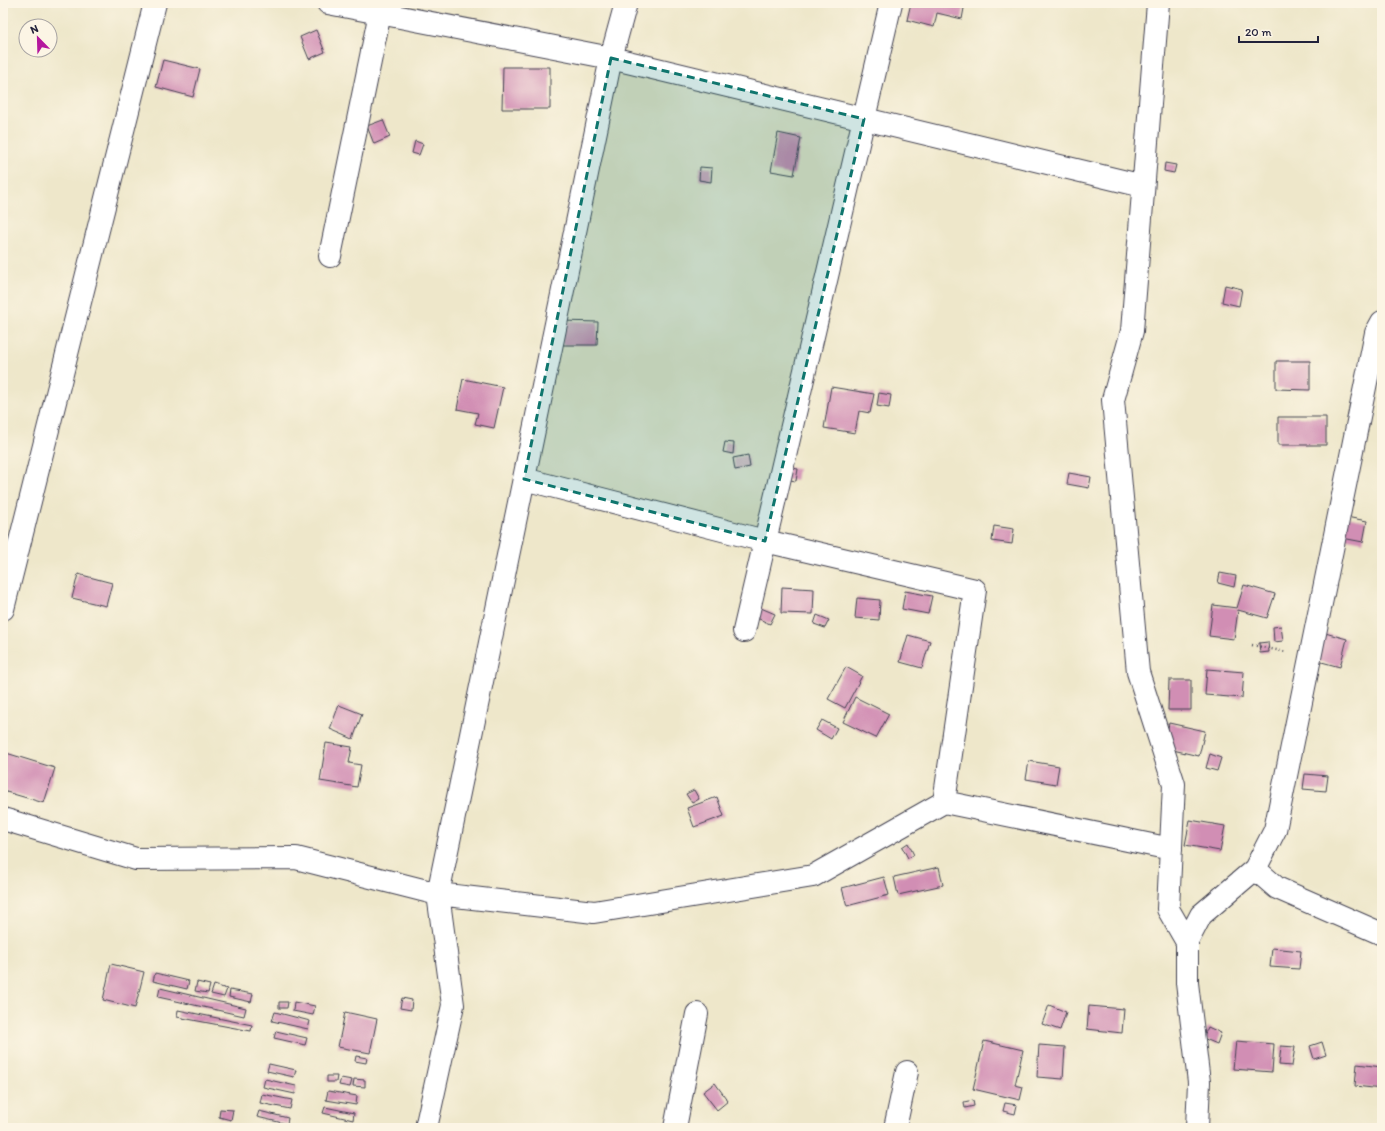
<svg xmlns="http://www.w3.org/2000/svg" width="1385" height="1131" font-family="Itim,sans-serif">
<rect width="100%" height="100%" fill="#fcf5e5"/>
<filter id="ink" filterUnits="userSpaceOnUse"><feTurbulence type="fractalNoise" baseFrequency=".025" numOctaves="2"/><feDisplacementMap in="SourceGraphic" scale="8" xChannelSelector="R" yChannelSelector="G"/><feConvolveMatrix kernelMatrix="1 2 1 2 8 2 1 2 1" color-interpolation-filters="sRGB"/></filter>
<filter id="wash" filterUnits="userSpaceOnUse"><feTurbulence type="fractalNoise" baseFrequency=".012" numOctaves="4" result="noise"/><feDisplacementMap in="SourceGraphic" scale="16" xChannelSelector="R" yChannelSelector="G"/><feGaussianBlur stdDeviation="0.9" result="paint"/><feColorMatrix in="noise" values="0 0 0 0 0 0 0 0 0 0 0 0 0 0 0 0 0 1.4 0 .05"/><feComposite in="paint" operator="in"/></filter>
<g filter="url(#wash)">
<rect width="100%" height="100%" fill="#eee7ca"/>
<g id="blocks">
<!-- building -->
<path fill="#d18eb4" d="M911,3H965L962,19L937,13L934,27L907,20Z
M316,30L325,52L309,59L300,37Z
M163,60L200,69L193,97L156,87Z
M503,67H550V109H502Z
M383,120L390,137L374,144L367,126Z
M778,133L801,138L794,175L771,171Z
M415,141L423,144L419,155L412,153Z
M1165,163L1176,165L1174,173L1164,171Z
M700,167L712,168L711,182L699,180Z
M1225,285L1242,289L1239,306L1222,302Z
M562,321L598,322L597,345H562Z
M1276,361H1310V390L1276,389Z
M463,379L503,387L494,428L475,424L478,413L457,409Z
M831,387L874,394L870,413L859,411L855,433L824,428Z
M879,393L891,395L889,408L877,406Z
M1278,417H1326V445H1278Z
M725,442L734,443L733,454L723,452Z
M748,455L750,467L735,470L733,458Z
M781,466L798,469L796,481L778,478Z
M1069,473L1091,477L1089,488L1067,484Z
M1336,515L1367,521L1363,542L1332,536Z
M994,526L1014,529L1012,544L992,541Z
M1220,573L1236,576L1234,587L1218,583Z
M78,574L112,583L106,606L72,598Z
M1244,585L1275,594L1267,618L1238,610L1234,639L1209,636L1213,605L1237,608Z
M782,587L814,589L813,614L781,613Z
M905,591L932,596L928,614L902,609Z
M857,598L880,600L879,620L855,618Z
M761,608L775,614L770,624L757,618Z
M817,615L829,620L825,628L814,624Z
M1281,626L1283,641L1274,642L1273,627Z
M1314,630L1347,639L1340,667L1307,658Z
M908,635L930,641L922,668L900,662Z
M1268,642L1269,652L1260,653L1259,643Z
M846,667L862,676L845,708L828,699Z
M1207,669L1244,672L1242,698L1205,695Z
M1169,680H1191V710H1168Z
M855,697L889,714L876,738L843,722Z
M339,705L362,714L353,739L330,729Z
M822,720L837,728L831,739L816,730Z
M1169,723L1205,731L1199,756L1164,748Z
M326,743L352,747L349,763L361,765L357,787L320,781Z
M3,752L55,768L44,803L3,791Z
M1210,754L1221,758L1217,771L1206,768Z
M1029,761L1059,766L1056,784L1026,779Z
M1305,774L1328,776L1326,791L1303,789Z
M694,790L699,799L692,803L686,794Z
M717,797L724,816L694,827L687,808Z
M1190,820L1225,826L1220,851L1185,845Z
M908,843L914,855L908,858L902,847Z
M939,867L943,885L898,895L894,877Z
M884,877L889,895L847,906L842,888Z
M1272,948L1301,951L1299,969L1270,967Z
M111,964L144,972L135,1008L103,1000Z
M155,973L189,981L187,989L153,981Z
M197,982L210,985L208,993L195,991Z
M214,985L227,989L224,997L211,994Z
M160,988L246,1008L244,1016L158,997Z
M230,990L253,994L251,1002L229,997Z
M402,998L412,1000L411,1010L400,1008Z
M279,1002H288L287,1008H279Z
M294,1002L315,1006L313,1015L293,1011Z
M1049,1005L1066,1012L1060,1030L1042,1024Z
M1089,1006L1124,1009L1122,1033L1087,1029Z
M178,1010L252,1025L251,1031L177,1017Z
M275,1012L310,1021L308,1029L272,1021Z
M345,1012L377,1019L370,1053L338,1047Z
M1208,1027L1221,1033L1217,1044L1203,1038Z
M276,1031L307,1038L305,1045L274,1038Z
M984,1041L1023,1050L1015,1085L1023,1087L1020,1100L973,1089Z
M1236,1041L1274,1044L1272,1072L1233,1069Z
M1322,1042L1326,1055L1314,1059L1310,1046Z
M1039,1045L1065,1047L1063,1079L1037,1077Z
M1281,1046L1295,1047L1292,1066L1279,1065Z
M356,1056L367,1058L366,1063L355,1061Z
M269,1064L296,1070L294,1077L267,1071Z
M1357,1064L1382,1067V1089L1355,1086Z
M327,1076H337L336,1082H327Z
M341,1078L352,1080L350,1087L339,1085Z
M265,1079L296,1086L295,1094L263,1087Z
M354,1079L365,1080V1087L353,1086Z
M715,1083L728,1101L717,1110L703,1092Z
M328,1091L357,1096L356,1105L326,1100Z
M262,1094L292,1100L290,1109L260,1103Z
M973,1100L974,1106L965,1108L964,1102Z
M1005,1103L1017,1105L1015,1114L1003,1111Z
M325,1107L354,1113L353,1120L323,1113Z
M220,1109L233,1110L231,1120L219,1117Z
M259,1111L288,1118L287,1124L257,1117Z"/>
</g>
</g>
<g filter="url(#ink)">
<use href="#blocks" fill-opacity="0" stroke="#414050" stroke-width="1"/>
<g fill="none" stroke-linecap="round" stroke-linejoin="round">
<defs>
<path id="minor" d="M328,3L611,58L1143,186
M1158,3L1132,331L1113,400L1138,672L1174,784L1168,909L1187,942
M330,256L382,3
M524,479L765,541L975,590L944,802
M3,609L155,3
M744,631L891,3
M3,819L136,859L296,858L438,894L594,912L813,876L944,802L1171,849
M1255,869L1277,888L1382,934
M426,1128L453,1005L438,894L611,58L626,3
M675,1128L697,1014
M895,1128L907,1072
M1197,1128L1199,1082L1187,983V942L1201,915L1255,869L1275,830L1376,333L1382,322"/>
</defs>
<!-- minor casing -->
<use href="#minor" stroke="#414050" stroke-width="24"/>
<!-- path -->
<path stroke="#414050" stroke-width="2.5" stroke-dasharray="1 3" stroke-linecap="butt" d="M1252,645L1286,652"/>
<!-- minor -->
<use href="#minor" stroke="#fff" stroke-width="22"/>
</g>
</g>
<!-- marked area -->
<path fill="#0f766e" fill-opacity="0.2" stroke="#0f766e" stroke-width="3" stroke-dasharray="8 5" stroke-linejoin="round" d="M611,58L864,119L765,541L524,479Z"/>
<!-- margin -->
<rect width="1385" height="1131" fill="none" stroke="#fcf5e5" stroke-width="16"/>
<!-- north arrow -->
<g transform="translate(38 38) rotate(337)"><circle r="19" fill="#fcf5e5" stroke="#a5a1a1"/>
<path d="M0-3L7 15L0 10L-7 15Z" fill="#b5179e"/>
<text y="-6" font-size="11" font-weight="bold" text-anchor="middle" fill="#22223b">N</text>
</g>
<!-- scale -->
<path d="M1239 36v6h79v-6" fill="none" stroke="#22223b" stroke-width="2"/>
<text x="1245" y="36" font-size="12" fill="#22223b" stroke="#fcf5e5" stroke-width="3" paint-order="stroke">20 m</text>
</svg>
